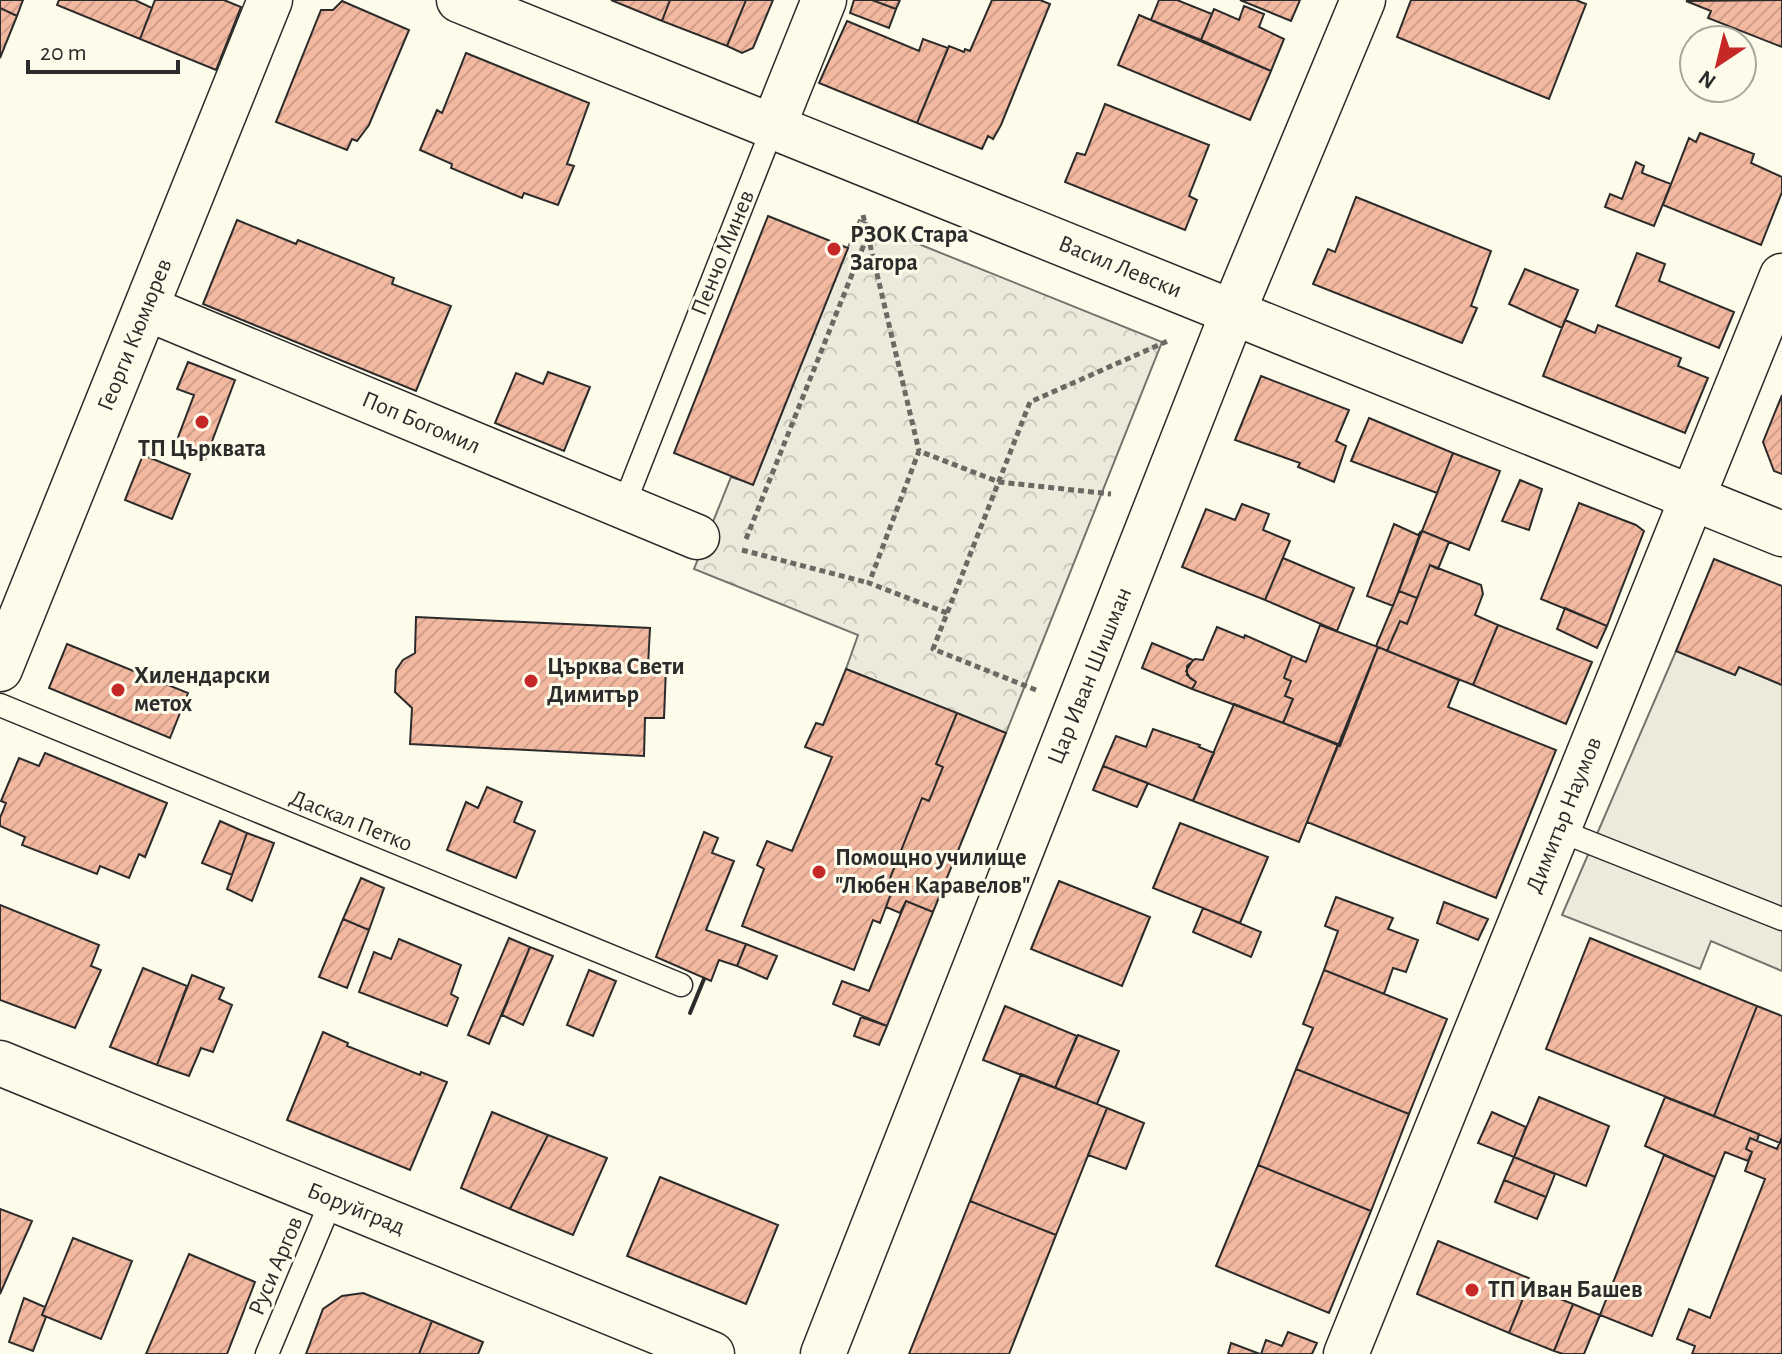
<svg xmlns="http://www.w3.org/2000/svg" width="1782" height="1354" font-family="'Alegreya Sans',sans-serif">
<defs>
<pattern id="forest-crowns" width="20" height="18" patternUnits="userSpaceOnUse" patternTransform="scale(2)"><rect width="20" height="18" fill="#ecebdb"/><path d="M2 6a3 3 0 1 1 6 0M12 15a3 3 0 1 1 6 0" fill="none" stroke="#cbcabc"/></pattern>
<pattern id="building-hatch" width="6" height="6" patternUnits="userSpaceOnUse" patternTransform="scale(2)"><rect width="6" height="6" fill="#f2b8a0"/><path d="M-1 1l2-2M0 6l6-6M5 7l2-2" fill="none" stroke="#d09e8a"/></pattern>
</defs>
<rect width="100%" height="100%" fill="#fdfbea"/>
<!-- forest -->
<path fill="url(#forest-crowns)" stroke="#74746e" stroke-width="2" d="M859,220L1162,342L1006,733L846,669L858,635L694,569L731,477L753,484Z"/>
<!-- parking -->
<path fill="#eceadb" stroke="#74746e" stroke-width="2" d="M1676,651L1735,675L1739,667L1782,685V971L1711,941L1700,969L1562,915Z"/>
<!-- building -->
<path fill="url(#building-hatch)" stroke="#2b2b2b" stroke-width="2" d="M0,0H23L17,16L0,8Z
M59,0H135L152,8L140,39L57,5Z
M155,0H224L241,7L216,70L140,39Z
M611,0H670L662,21Z
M670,0H746L727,46L662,21Z
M746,0H773L753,48L742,53L727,46Z
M854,0H872L896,9L889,28L850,13Z
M872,0H900L896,9Z
M992,0H1040L1050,4L1001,125L993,139L988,136L982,149L917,123L949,46L964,52L965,49L970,51Z
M1159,0H1177L1212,14L1201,40L1151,20Z
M1240,0H1300L1291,21Z
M1411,0H1576L1586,4L1549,99L1397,37Z
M1782,0V47L1708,18L1711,11L1686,1Z
M342,1L409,30L369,125L357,141L352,139L347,150L276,122L321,10H333Z
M1244,6L1264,14L1259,27L1284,39L1271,71L1201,40L1214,9L1239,20Z
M0,8L17,16L0,58Z
M1139,15L1271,71L1250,120L1118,65Z
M847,21L919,51L923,39L948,48L917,123L819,83Z
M466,53L589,103L567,164L574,166L558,205L524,193L522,198L451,168L452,164L420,150L437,110L442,113Z
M1105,104L1209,145L1189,196L1197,200L1185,230L1065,182L1077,153L1085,155Z
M1700,133L1754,154L1751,163L1782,177V192L1761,245L1663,205L1689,138L1696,142Z
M1636,162L1644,166L1642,173L1671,184L1654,226L1605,207L1610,194L1622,199Z
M1356,197L1491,251L1471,306L1477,308L1462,343L1313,284L1328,249L1335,252Z
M768,216L848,248L753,485L674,453Z
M237,220L296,244L298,240L394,278L392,284L451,306L416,391L203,304Z
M1637,253L1665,264L1659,281L1734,312L1719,348L1616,306Z
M1525,269L1578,290L1562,328L1509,304Z
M1565,320L1595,333L1598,325L1681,358L1678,366L1708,378L1685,433L1543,376Z
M188,362L235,380L205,460L174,448L194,395L177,389Z
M548,372L590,387L564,451L495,423L516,373L543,384Z
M1261,376L1349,410L1336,441L1346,446L1334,482L1298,467L1300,463L1235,440Z
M1782,395V474L1774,471L1763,442Z
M1369,418L1453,453L1437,493L1351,461Z
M1453,453L1500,471L1469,550L1422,531Z
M143,455L190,474L172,519L125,500Z
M1520,480L1542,489L1529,530L1502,521Z
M1579,503L1636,525L1644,531L1607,626L1541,599Z
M1242,504L1269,514L1263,530L1290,541L1265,600L1182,567L1206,509L1235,520Z
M1394,524L1418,535L1421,531L1393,606L1367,596Z
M1422,531L1449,542L1438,569L1430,565L1417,598L1399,591Z
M1283,558L1354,588L1337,631L1265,600Z
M1714,559L1782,586V685L1739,667L1735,675L1676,651Z
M1430,565L1481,585L1483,594L1475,615L1498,625L1473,685L1387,651L1400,621L1407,624Z
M1399,591L1417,598L1407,624L1400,621L1387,651L1376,646Z
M1565,608L1607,626L1597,648L1557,629Z
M416,617L650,628L648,666L666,668L664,718H645L644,756L410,744L412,708L395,692L396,670L403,660L415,653Z
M1320,625L1378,647L1340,746L1283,723L1293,699L1285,696L1291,681L1284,678L1292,656L1306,662Z
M1498,625L1592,662L1566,724L1473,685Z
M1217,627L1244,638L1245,635L1292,656L1284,678L1291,681L1285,696L1293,699L1283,723L1192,689L1196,682L1187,675V666L1195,659L1203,660Z
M1152,643L1193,660L1186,671L1190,678L1196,682L1192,689L1142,668Z
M67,644L188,693L170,738L49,688Z
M1378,647L1459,680L1448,707L1556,750L1496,898L1307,822Z
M846,669L957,713L936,764L943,767L929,801L922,798L887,886L893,888L880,923L873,920L854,970L742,926L764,869L757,865L767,841L792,851L832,757L805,747L816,723L823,725Z
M1234,704L1338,744L1299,842L1193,801Z
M957,713L1006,733L933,912L906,901L900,913L886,907L893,888L887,886L922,798L929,801L943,767L936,764Z
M1153,729L1200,745L1199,747L1214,753L1193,801L1103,766L1116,736L1146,747Z
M45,753L167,803L145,857L139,854L129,878L100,866L97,874L22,845L25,837L0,826V818L6,803L1,801L19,758L39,766Z
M1103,766L1148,783L1137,807L1093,790Z
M487,787L522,802L514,822L535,831L516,878L447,850L466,802L478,808Z
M220,821L247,833L232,875L202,863Z
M1180,823L1268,857L1240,923L1153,888Z
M704,832L718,838L712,853L734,861L706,930L746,944L737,966L719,960L711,981L656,957Z
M247,833L274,843L252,901L227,889Z
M361,878L384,888L369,930L343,919Z
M1059,881L1150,917L1122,986L1031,949Z
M1336,897L1393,918L1388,929L1418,940L1406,972L1393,968L1384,994L1324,970L1338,931L1325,926Z
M906,901L933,912L887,1026L833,1004L842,981L869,991Z
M1444,902L1488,919L1478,940L1437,923Z
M0,905L99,945L91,966L101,970L75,1028L0,1000Z
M1203,908L1261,932L1251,957L1193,932Z
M343,919L369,930L347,988L319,977Z
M509,938L530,947L489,1044L468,1035Z
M1590,938L1757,1006L1714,1116L1546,1049Z
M399,939L461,965L451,994L458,998L447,1026L359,992L374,952L391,959Z
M746,944L777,956L767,979L737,966Z
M530,947L553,956L523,1025L502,1015Z
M143,968L187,986L157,1065L110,1047Z
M589,970L616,981L593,1036L567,1025Z
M1324,970L1447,1019L1409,1114L1296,1069L1313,1028L1303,1024Z
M192,975L224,988L219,999L232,1005L213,1052L201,1048L189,1076L157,1065Z
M1005,1006L1077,1036L1055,1088L983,1060Z
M1757,1006L1782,1016V1137L1780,1143L1714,1116Z
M861,1017L887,1026L879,1045L854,1036Z
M323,1032L348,1043L347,1046L420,1075L421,1072L447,1082L410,1170L287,1120Z
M1078,1035L1119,1051L1097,1104L1055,1088Z
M1296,1069L1409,1114L1371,1211L1258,1165Z
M1021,1074L1107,1108L1056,1235L970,1201Z
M1539,1097L1609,1126L1586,1186L1514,1157Z
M1665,1097L1759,1134L1757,1141L1750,1138L1746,1149L1752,1152L1748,1161L1725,1152L1715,1177L1645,1146Z
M1107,1108L1144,1123L1126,1169L1088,1155Z
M492,1112L548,1135L510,1209L461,1188Z
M1492,1112L1526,1127L1514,1157L1478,1143Z
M548,1135L607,1158L573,1235L510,1209Z
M1782,1137V1354H1692L1695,1346L1677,1339L1689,1309L1710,1318L1765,1179L1745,1171L1752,1152L1746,1149L1750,1138L1777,1149Z
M1664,1155L1715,1177L1652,1336L1600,1315Z
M1514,1157L1555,1174L1546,1197L1504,1180Z
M1258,1165L1371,1211L1329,1313L1216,1266Z
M660,1177L778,1225L746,1304L627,1256Z
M1504,1180L1546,1197L1537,1219L1495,1202Z
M970,1201L1056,1235L1009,1354H909Z
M0,1209L32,1221L0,1294Z
M73,1238L132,1261L101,1339L42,1315Z
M1438,1241L1531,1279L1509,1333L1417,1294Z
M189,1254L255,1282L227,1354H146Z
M1528,1286L1573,1304L1554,1351L1509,1333Z
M363,1293L432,1321L419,1354H306L323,1309L342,1296Z
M24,1298L45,1307L42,1315L46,1317L33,1351L9,1342Z
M1573,1304L1600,1315L1584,1354H1563L1554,1351Z
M432,1321L483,1342L478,1354H419Z
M1288,1332L1317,1343L1312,1354H1261L1266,1340L1282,1346Z
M1231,1343L1260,1354H1228Z"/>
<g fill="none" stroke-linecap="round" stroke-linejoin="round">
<defs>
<path id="service" d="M623,507L773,127
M0,705L681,985
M1558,830L1782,919
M267,1354L332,1199"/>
<path id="minor" d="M773,127L824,0
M146,308L697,537
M0,669L270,0
M0,1063L712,1354
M823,1354L1233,312L1363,0
M1346,1354L1782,276"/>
<path id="tertiary" d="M459,0L1782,534"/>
</defs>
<!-- service casing -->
<use href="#service" stroke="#2b2b2b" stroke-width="25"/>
<!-- minor casing -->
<use href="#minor" stroke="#2b2b2b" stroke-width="47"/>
<!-- tertiary casing -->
<use href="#tertiary" stroke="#2b2b2b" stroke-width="47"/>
<!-- path -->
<path stroke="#6a6964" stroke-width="5" stroke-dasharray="6 4" stroke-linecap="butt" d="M863,215L919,451
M746,539L869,232
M742,550L869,583
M947,613L869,583L919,451L999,482L1111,494
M1036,690L933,649L1030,402L1170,340"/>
<!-- service -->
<use href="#service" stroke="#fdfbea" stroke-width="22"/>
<!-- minor -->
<use href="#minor" stroke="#fdfbea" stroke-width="44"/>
<!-- tertiary -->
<use href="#tertiary" stroke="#fdfbea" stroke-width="44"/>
<!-- wall -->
<path stroke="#2b2b2b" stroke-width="4" d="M690,1013L704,979"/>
</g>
<!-- markers -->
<g fill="#c62828" stroke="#fdfbea" stroke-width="3">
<circle cx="834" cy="249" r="8"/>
<circle cx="202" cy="422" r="8"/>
<circle cx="531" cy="681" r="8"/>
<circle cx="118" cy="690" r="8"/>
<circle cx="819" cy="872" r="8"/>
<circle cx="1472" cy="1290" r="8"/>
</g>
<g text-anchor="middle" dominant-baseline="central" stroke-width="6" stroke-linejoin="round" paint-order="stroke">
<!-- poi labels -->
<g font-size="24" font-weight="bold" fill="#2b2b2b" stroke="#fdfbea" text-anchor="start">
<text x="850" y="235">РЗОК Стара<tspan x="850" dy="28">Загора</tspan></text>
<text x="202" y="449" text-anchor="middle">ТП Църквата</text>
<text x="547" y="667">Църква Свети<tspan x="547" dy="28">Димитър</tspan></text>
<text x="134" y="676">Хилендарски<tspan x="134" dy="28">метох</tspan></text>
<text x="835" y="858">Помощно училище<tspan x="835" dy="28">"Любен Каравелов"</tspan></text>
<text x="1488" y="1290">ТП Иван Башев</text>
</g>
<!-- street labels -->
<g font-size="24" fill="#2b2b2b" stroke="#fdfbea">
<text transform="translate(723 253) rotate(-68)">Пенчо Минев</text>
<text transform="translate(1120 267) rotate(22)">Васил Левски</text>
<text transform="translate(135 335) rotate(-68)">Георги Кюмюрев</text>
<text transform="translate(421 423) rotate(23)">Поп Богомил</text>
<text transform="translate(1090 676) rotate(-68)">Цар Иван Шишман</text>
<text transform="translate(1564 815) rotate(-68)">Димитър Наумов</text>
<text transform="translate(351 821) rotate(22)">Даскал Петко</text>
<text transform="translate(356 1209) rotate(22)">Боруйград</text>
<text transform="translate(276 1266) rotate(-67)">Руси Аргов</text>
</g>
</g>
<!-- north arrow -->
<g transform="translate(1718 64) rotate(215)"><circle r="38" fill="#fdfbea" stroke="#a9a89e" stroke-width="2"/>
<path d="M0-6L14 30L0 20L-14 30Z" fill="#c62828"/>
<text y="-12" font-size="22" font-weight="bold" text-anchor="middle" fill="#2b2b2b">N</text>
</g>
<!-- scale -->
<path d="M28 60v12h150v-12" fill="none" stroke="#2b2b2b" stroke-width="4"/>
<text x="40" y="60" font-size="24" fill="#2b2b2b" stroke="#fdfbea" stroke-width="6" paint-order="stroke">20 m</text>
</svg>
